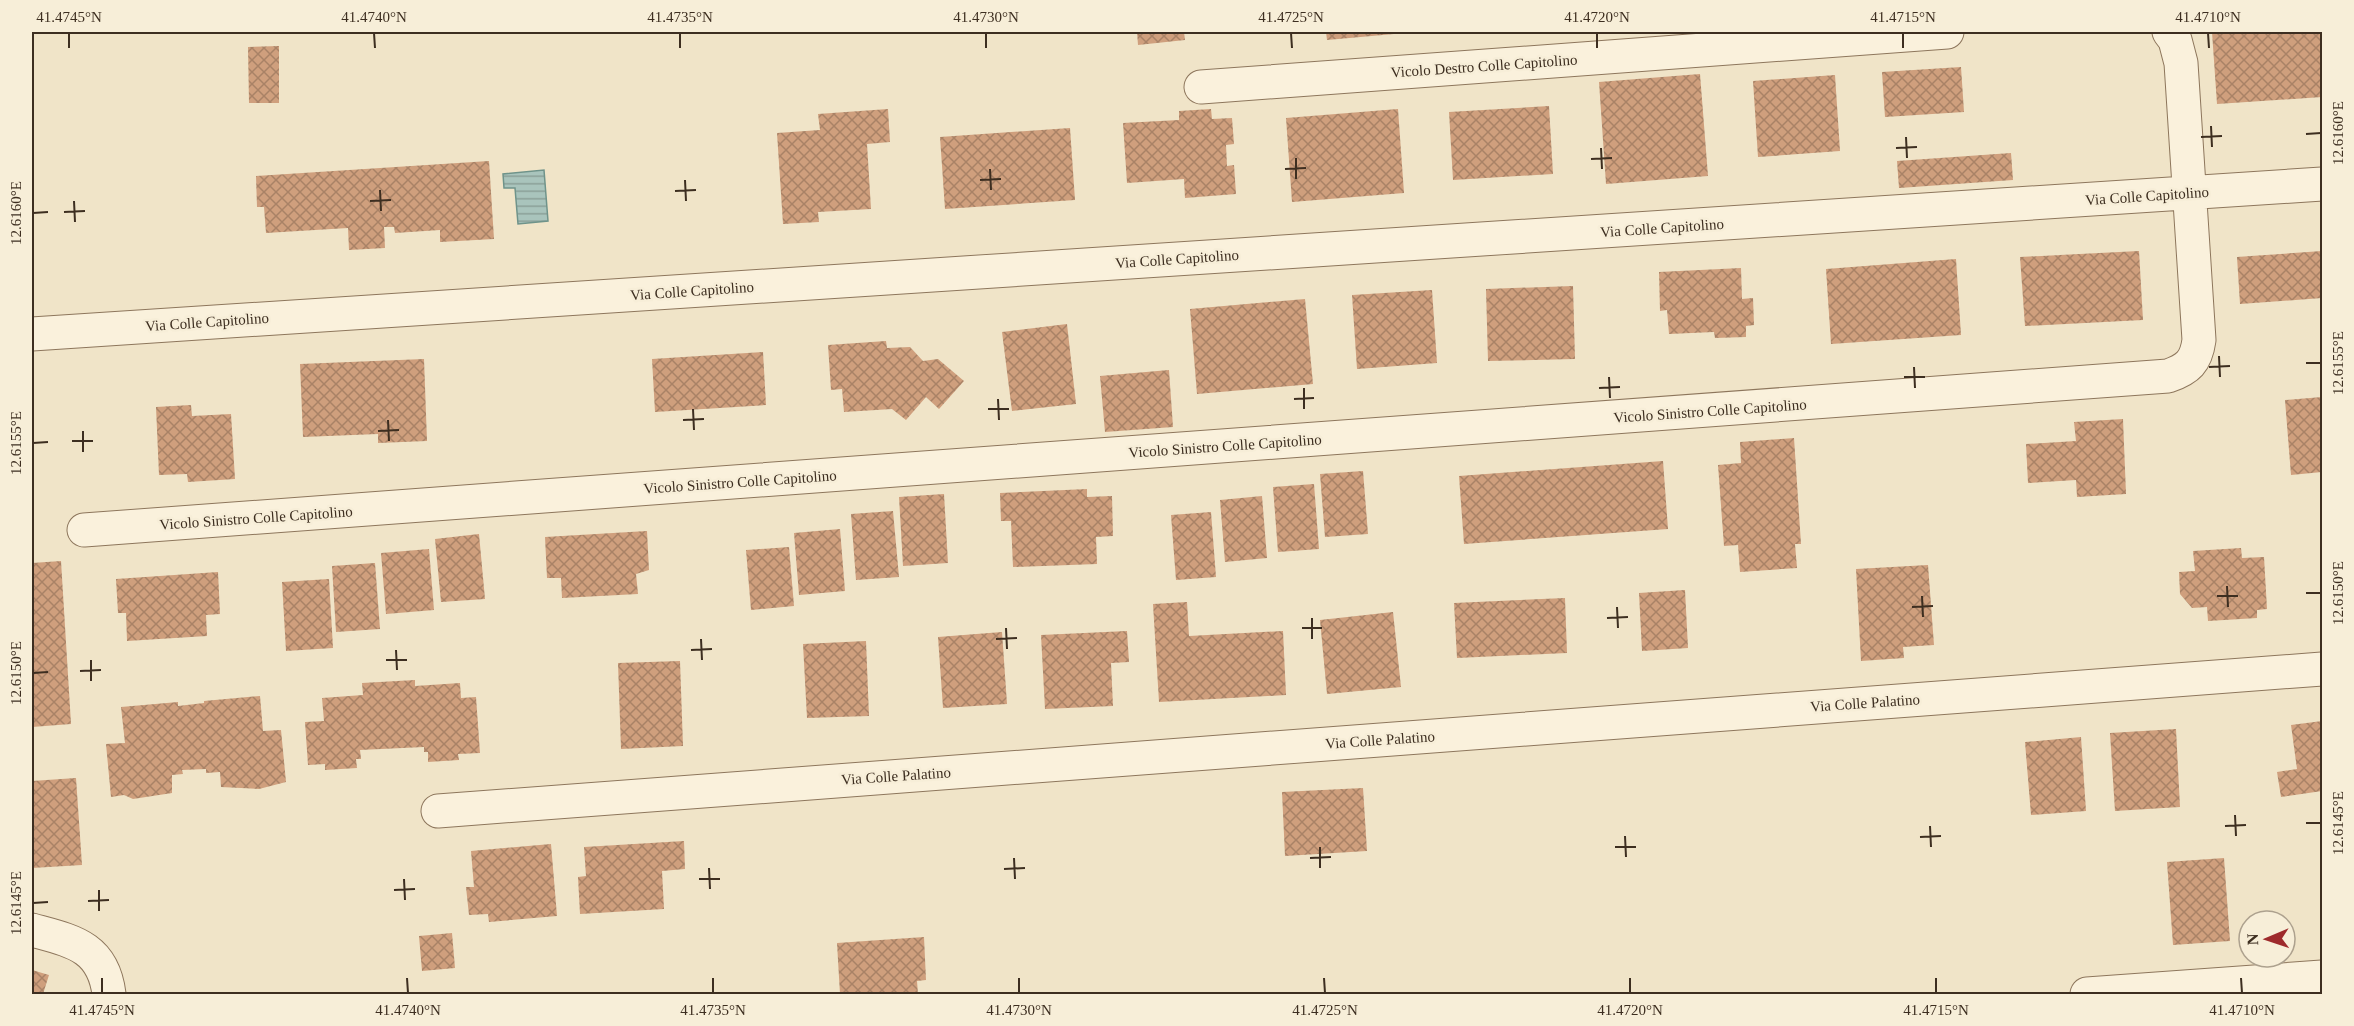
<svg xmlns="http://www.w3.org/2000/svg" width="2354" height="1026" font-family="'Times New Roman',serif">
<defs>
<pattern id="water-rules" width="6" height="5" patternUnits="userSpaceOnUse" patternTransform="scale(1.5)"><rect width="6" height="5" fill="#a9c4bc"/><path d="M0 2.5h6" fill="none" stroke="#8ba098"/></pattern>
<pattern id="building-cross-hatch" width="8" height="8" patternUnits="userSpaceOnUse" patternTransform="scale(1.5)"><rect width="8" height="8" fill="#cf9f7d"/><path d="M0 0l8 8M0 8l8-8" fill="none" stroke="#a98266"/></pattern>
</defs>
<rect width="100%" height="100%" fill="#f0e4c8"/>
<!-- water -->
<path fill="url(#water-rules)" stroke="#6f938a" stroke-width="1.5" d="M544,170L548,221L518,224L515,188H504L503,174Z"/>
<!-- building -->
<path fill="url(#building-cross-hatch)" d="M1137,32H1184L1185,40L1138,45Z
M1326,32H1405V33L1327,40Z
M2212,32H2322V97L2217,104Z
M279,46V103H249L248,47Z
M1961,67L1964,112L1885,117L1882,72Z
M1700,74L1708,176L1606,184L1599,82Z
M1835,75L1840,151L1758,157L1753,81Z
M1549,106L1553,174L1453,180L1449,112Z
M888,109L890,142L867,144L871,209L818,212L819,222L783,224L777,133L820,130L818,114Z
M1211,109L1212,119L1232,118L1234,144L1226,145L1227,166L1234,165L1236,194L1185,198L1184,179L1127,183L1123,123L1179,120V111Z
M1398,109L1404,193L1292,202L1286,118Z
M1070,128L1075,200L945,209L940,137Z
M2011,153L2013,180L1899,188L1897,161Z
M489,161L494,239L440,242V230L395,233L394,227H384L385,248L349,250L348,228L266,233L264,207H257L256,176Z
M2139,251L2143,320L2025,326L2020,257Z
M2322,251V298L2240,304L2237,257Z
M1956,259L1961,335L1831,344L1826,269Z
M1741,268L1742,299L1753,298L1754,325L1746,326V337L1715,338L1714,332L1669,334L1667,310L1660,311L1659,272Z
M1573,286L1575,359L1488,361L1486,289Z
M1432,290L1437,363L1357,369L1352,295Z
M1305,299L1313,384L1197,394L1190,309Z
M1067,324L1076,404L1012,411L1002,332Z
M886,341L887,348L910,347L923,361L938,359L964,381L939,409L926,397L906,420L892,409L844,412L842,389L831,390L828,345Z
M763,352L766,405L655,412L652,359Z
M424,359L427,441L378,443V434L303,437L300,364Z
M1169,370L1173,427L1105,432L1100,376Z
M2322,397V472L2291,475L2285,400Z
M191,405L192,416L231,414L235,479L188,482L187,474L159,475L156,407Z
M2123,419L2126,494L2077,497L2076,480L2028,483L2026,444L2076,441L2074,422Z
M1794,438L1801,544H1795L1797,568L1740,572L1738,545L1724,546L1718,465L1741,463L1740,442Z
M1663,461L1668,529L1464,544L1459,476Z
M1363,471L1368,534L1325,537L1320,474Z
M1314,484L1319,549L1278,552L1273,487Z
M1087,489V497L1112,496L1113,536L1096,537L1097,564L1013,567L1011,521H1001L1000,493Z
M944,494L948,563L903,566L899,497Z
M1262,496L1267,558L1225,562L1220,500Z
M893,511L899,577L856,580L851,514Z
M1211,512L1216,577L1176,580L1171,515Z
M840,529L845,591L799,595L794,533Z
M647,531L649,570L636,574L638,594L562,598L561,578H547L545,537Z
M479,534L485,599L441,602L435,539Z
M789,547L794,606L751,610L746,550Z
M2241,548L2242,558L2264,557L2267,609L2257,610V618L2208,621L2207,607L2192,608L2180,594L2179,572L2195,571L2193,551Z
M429,549L434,610L386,614L381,553Z
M61,561L71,724L32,727V563Z
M375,563L380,629L336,632L332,566Z
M1928,565L1934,645L1903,647L1904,658L1861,661L1856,569Z
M218,572L220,614L206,615L207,636L127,641L126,613H118L116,579Z
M329,579L333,648L286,651L282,582Z
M1685,590L1688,648L1642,651L1639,593Z
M1565,598L1567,653L1457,658L1454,603Z
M1187,602L1189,636L1283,631L1286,695L1159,702L1153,604Z
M1393,612L1401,687L1327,694L1320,620Z
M1127,631L1129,662L1111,663L1113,706L1045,709L1041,635Z
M1002,632L1007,704L943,708L938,637Z
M866,641L869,716L807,718L803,644Z
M680,661L683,746L621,749L618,663Z
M415,680V686L460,683L461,698L476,697L480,753L458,754L459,760L428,762V752H424V747L360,750L361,759H356L357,768L325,770V764L308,765L305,722L324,721L322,698L363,695L362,683Z
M260,696L263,731L281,730L286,782L259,789L221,787L220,772L206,773V769L182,770L183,774L172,775V793L133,799L124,795L111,797L106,744L125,743L121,707L178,702V706L204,703V701Z
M2322,721V791L2281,797L2277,772L2297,769L2291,725Z
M2176,729L2180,807L2115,811L2110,733Z
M2081,737L2086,811L2031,815L2025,742Z
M76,778L82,865L32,868V781Z
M1363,788L1367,851L1285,856L1282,792Z
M684,841L685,869L662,871L664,909L580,914L578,877L586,876L584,847Z
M551,844L557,916L489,922L488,914L469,915L466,887H474L471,851Z
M2224,858L2230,941L2173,945L2167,862Z
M452,933L455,968L422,971L419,936Z
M924,937L926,980L917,981L918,994H840L837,943Z
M32,970L49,975L43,994H32Z"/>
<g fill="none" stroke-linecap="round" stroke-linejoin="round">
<defs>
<path id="street" d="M1201,87L1947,32
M32,334L2322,184
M84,530L2168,376C2188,369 2196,362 2199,340L2181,63L2175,40L2169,32
M438,811L2322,669
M32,930C72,941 103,946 109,994
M2087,994L2322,977"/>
</defs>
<!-- street casing -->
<use href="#street" stroke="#8d765c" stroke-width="35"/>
<!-- street -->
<use href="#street" stroke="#faf1dc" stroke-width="33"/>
</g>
<!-- ticks -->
<path fill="none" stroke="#3d2e20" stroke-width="2" d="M69,33V48M374,33L375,48M680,33V48M986,33V48M1291,33L1292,48M1597,33V48M1903,33V48M2208,33L2209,48M2211,126L2212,147M2306,134L2321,133M1906,137L1907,158M2201,137L2222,136M1601,148L1602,169M1896,148L1917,147M1296,158V179M1591,159L1612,158M990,169L991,190M1285,169L1306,168M685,180L686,201M980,180L1001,179M380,190L381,211M675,191L696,190M74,201L75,222M370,201L391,200M64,212L85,211M33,213L48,212M2219,356L2220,377M2306,363H2321M1914,367L1915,388M2209,367L2230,366M1609,377L1610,398M1904,377H1925M1304,388V409M1599,388L1620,387M998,399L999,420M1294,399L1314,398M693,409L694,430M988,409H1009M388,420L389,441M683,420L704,419M83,431V452M378,431L399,430M72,441H93M33,443L48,442M2227,586L2228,607M2306,593H2321M1922,596L1923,617M2217,596H2238M1617,607L1618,628M1912,607L1933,606M1312,618V639M1607,618L1628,617M1006,628L1007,649M1302,628H1322M701,639L702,660M996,639L1017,638M396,650L397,670M691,650L712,649M91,660V681M386,660H407M80,671L101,670M33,673L48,672M2235,815L2236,836M2306,823H2321M1930,826L1931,847M2225,826L2246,825M1625,836L1626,857M1920,837L1941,836M1320,847V868M1615,847H1636M1014,858L1015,879M1310,858L1331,857M709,868L710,889M1004,869L1025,868M404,879L405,900M699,879H720M99,890V911M394,890L415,889M88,901L109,900M33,903L48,902M102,978V993M407,978L408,993M713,978V993M1019,978V993M1324,978L1325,993M1630,978V993M1936,978V993M2241,978L2242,993"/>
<g text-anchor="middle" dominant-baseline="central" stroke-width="5" stroke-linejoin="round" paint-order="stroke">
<!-- street labels -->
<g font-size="15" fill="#3d2e20" stroke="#f7eed8">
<text transform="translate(1484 66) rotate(-4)">Vicolo Destro Colle Capitolino</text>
<text transform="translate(2147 196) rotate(-4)">Via Colle Capitolino</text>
<text transform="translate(1662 228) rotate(-4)">Via Colle Capitolino</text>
<text transform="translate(1177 259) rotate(-4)">Via Colle Capitolino</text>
<text transform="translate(692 291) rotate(-4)">Via Colle Capitolino</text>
<text transform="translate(207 322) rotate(-4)">Via Colle Capitolino</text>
<text transform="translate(1710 411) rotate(-4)">Vicolo Sinistro Colle Capitolino</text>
<text transform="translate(1225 446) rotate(-4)">Vicolo Sinistro Colle Capitolino</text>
<text transform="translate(740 482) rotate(-4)">Vicolo Sinistro Colle Capitolino</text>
<text transform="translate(256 518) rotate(-4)">Vicolo Sinistro Colle Capitolino</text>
<text transform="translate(1865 703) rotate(-4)">Via Colle Palatino</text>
<text transform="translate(1380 740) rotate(-4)">Via Colle Palatino</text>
<text transform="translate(896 776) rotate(-4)">Via Colle Palatino</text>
</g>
</g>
<!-- border -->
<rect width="2354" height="1026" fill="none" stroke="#f7eed8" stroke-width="66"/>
<!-- north arrow -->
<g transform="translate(2267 939) rotate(268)"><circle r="28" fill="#f7eed8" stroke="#ada18e" stroke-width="1.5"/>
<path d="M0-4.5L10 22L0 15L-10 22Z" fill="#9e2a2b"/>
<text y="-9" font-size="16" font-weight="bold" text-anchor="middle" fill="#3d2e20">N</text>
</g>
<rect x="33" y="33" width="2288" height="960" fill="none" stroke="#3d2e20" stroke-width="2"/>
<g font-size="15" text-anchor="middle" fill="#3d2e20">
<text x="69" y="22">41.4745°N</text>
<text x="374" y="22">41.4740°N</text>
<text x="680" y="22">41.4735°N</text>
<text x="986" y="22">41.4730°N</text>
<text x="1291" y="22">41.4725°N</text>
<text x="1597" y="22">41.4720°N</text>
<text x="1903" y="22">41.4715°N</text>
<text x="2208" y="22">41.4710°N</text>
<text transform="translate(2338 133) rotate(-90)" y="5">12.6160°E</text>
<text transform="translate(16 213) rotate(-90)" y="5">12.6160°E</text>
<text transform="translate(2338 363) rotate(-90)" y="5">12.6155°E</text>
<text transform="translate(16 443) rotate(-90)" y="5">12.6155°E</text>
<text transform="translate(2338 593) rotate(-90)" y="5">12.6150°E</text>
<text transform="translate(16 673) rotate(-90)" y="5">12.6150°E</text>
<text transform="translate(2338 823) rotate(-90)" y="5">12.6145°E</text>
<text transform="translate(16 903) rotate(-90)" y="5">12.6145°E</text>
<text x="102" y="1015">41.4745°N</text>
<text x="408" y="1015">41.4740°N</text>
<text x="713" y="1015">41.4735°N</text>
<text x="1019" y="1015">41.4730°N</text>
<text x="1325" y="1015">41.4725°N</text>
<text x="1630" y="1015">41.4720°N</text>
<text x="1936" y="1015">41.4715°N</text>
<text x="2242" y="1015">41.4710°N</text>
</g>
</svg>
